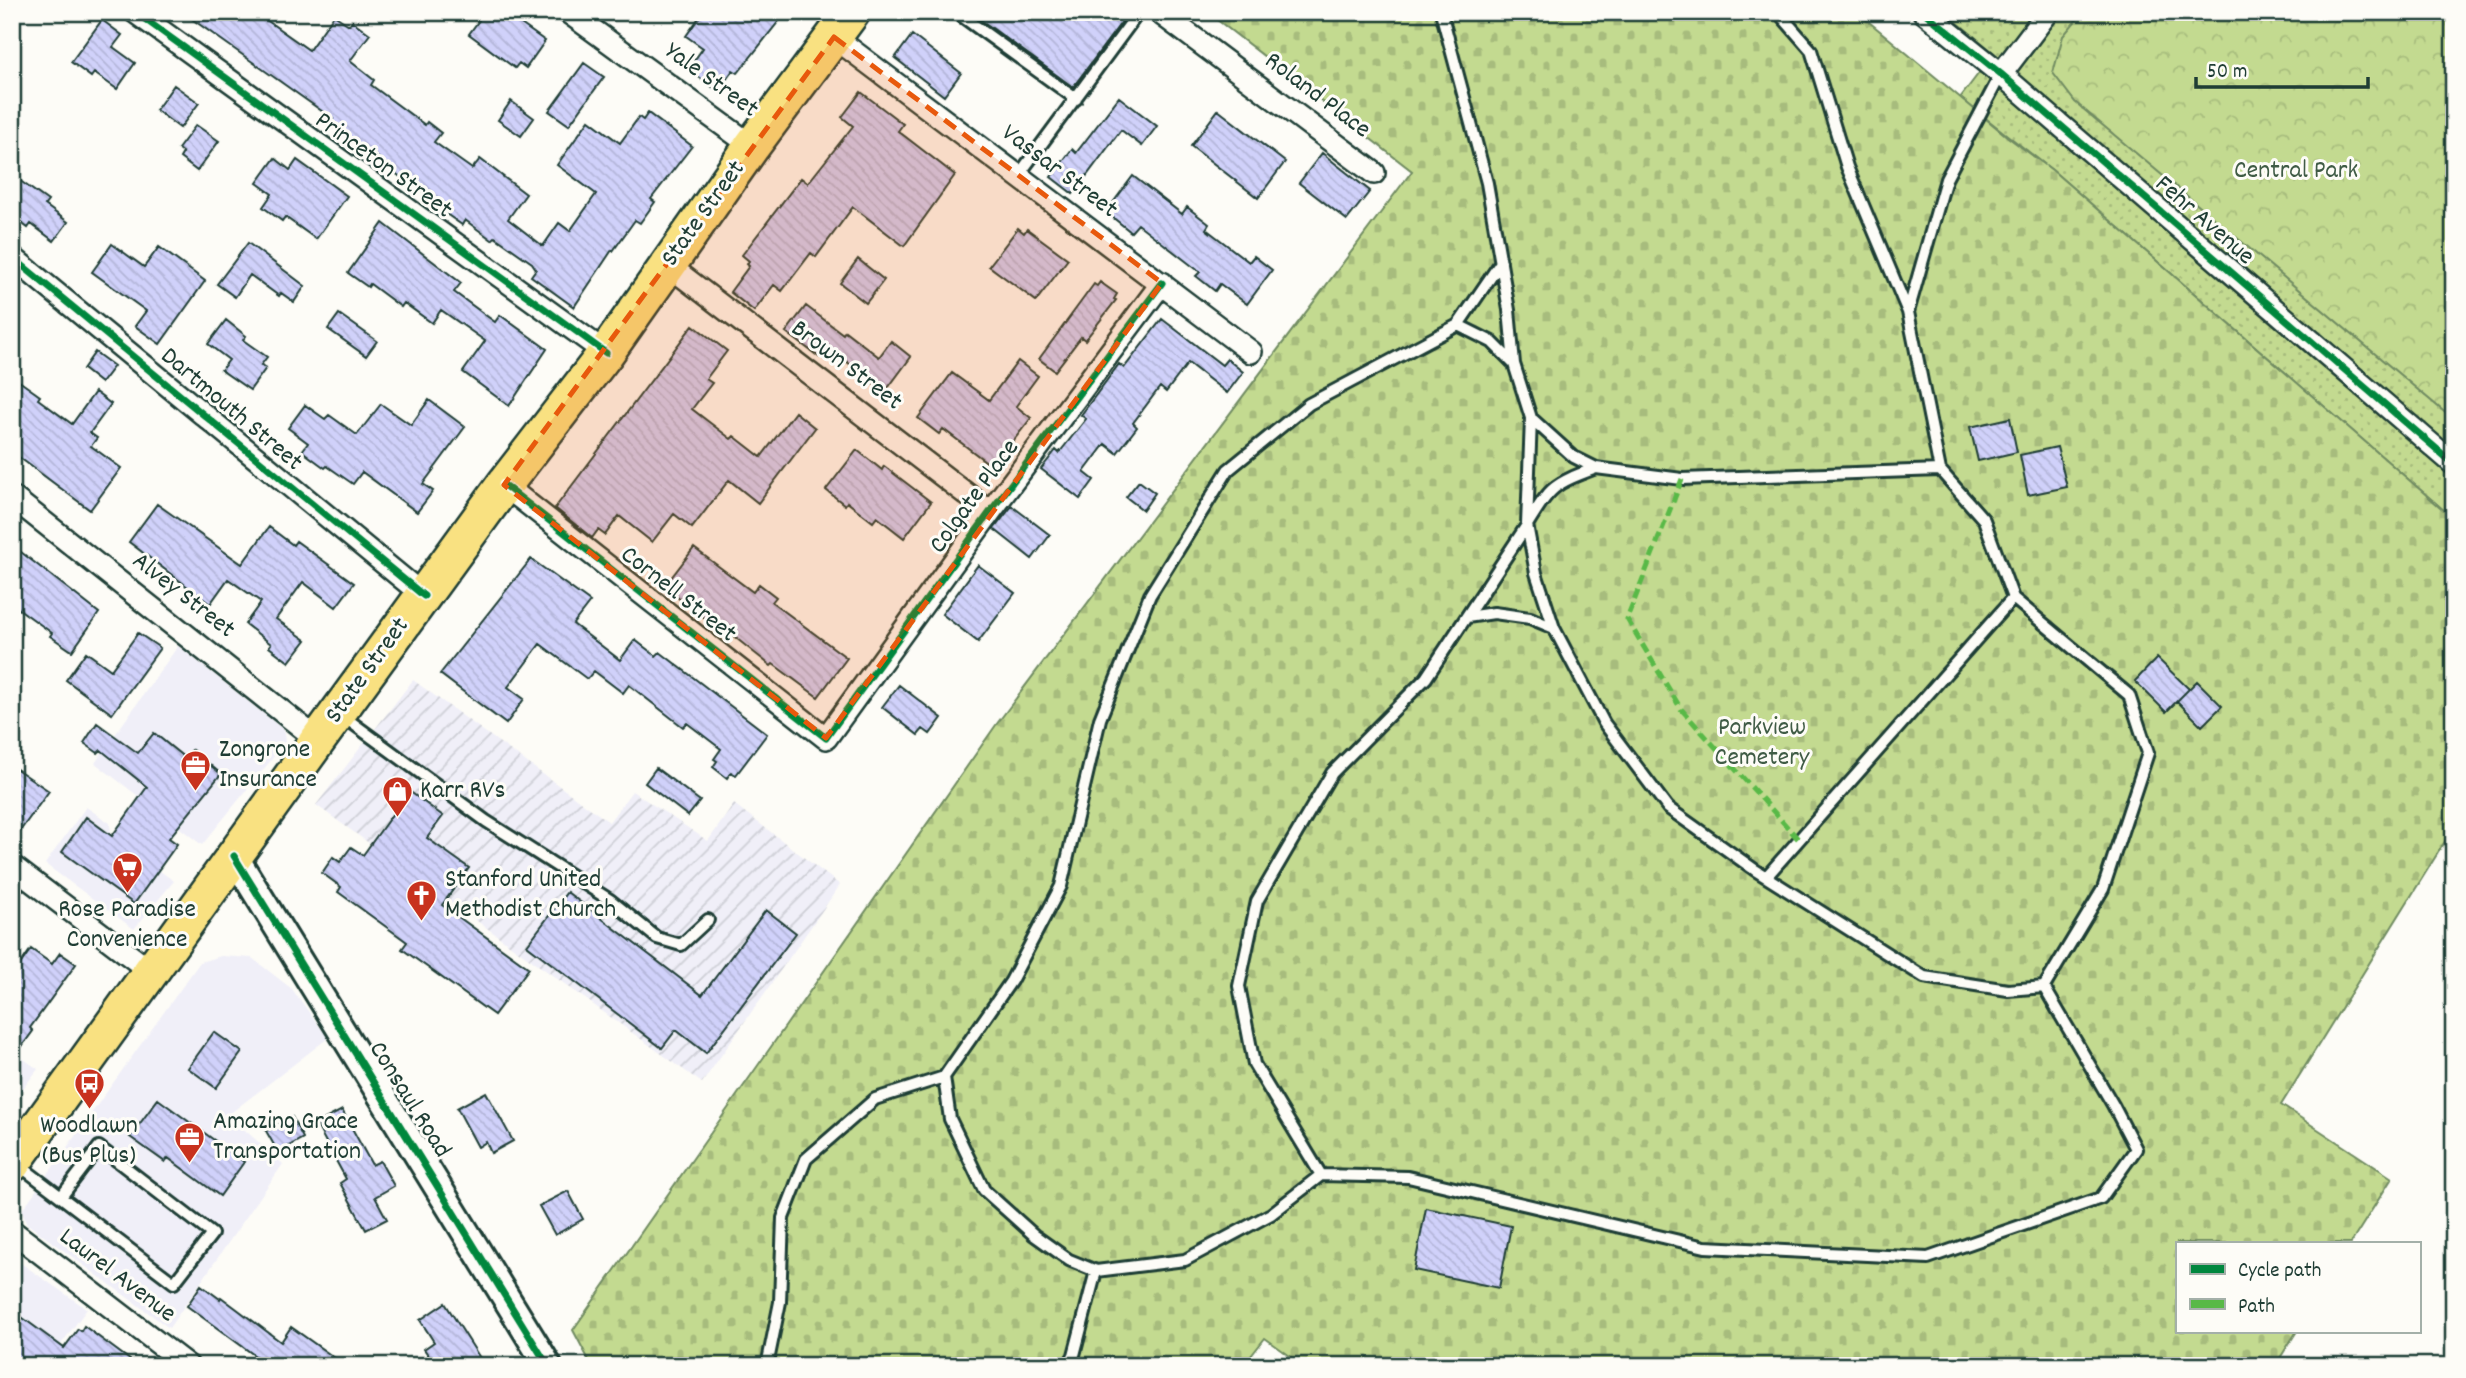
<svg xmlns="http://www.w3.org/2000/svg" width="2466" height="1378" font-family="Dekko,sans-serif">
<defs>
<pattern id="industrial-furrows" width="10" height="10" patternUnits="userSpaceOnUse" patternTransform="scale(1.75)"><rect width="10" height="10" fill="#f0eff8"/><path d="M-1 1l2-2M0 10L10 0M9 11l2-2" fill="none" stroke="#cdced5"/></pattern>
<pattern id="grass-dots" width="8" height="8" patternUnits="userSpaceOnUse" patternTransform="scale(1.75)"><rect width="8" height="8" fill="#c3da90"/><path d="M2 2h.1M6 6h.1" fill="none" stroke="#a7bc7d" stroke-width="1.8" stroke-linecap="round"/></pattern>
<pattern id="forest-crowns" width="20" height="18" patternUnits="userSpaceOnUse" patternTransform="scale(1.75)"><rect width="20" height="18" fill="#c3da90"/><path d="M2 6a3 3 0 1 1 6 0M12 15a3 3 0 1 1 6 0" fill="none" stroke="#a7bc7d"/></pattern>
<pattern id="cemetery-stones" width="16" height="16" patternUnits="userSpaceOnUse" patternTransform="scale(1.75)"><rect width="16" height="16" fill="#c3da90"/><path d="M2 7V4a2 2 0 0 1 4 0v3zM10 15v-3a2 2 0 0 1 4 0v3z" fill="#a7bc7d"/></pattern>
<pattern id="building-back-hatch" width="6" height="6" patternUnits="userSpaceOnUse" patternTransform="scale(1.75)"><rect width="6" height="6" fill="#d0d1fa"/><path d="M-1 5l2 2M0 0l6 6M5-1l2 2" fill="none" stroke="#b2b4d7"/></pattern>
</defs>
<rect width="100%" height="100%" fill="#fdfcf7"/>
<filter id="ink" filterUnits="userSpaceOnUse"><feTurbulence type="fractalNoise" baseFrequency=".0143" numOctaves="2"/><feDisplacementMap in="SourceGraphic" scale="14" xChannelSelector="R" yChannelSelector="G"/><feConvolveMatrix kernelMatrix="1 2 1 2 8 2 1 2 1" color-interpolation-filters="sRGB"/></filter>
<g filter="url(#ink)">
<!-- built -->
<path fill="#f0eff8" d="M178,646L284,730L285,743L202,845L95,763Z
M86,807L110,823L111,836L174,881L134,929L45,864Z
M221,956L252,958L292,989L328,1038L228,1115L283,1164L169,1328L26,1223L22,1210L200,962Z
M12,1051L38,1069L12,1103Z
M12,1257L87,1309L45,1366H12Z"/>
<!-- industrial -->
<path fill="url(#industrial-furrows)" d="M413,680L609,822L632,791L708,841L734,804L840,885L702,1083L316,805Z"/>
<!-- grass -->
<path fill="url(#grass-dots)" stroke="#718c62" stroke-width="2" d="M1945,12H2454V519L2052,170L1960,98L1994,53Z"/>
<!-- forest -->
<path fill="url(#forest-crowns)" stroke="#718c62" stroke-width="2" d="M2083,12H2454V420L2075,102L2053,73L2063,36Z"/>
<!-- cemetery -->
<path fill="url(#cemetery-stones)" stroke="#718c62" stroke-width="2" d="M1207,12H1857L2009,138L2052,170L2454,519V827L2281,1105L2392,1178L2351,1243H2177V1331H2297L2275,1366H1304L1265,1338L1243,1366H592L573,1330L996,725L1412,171Z"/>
<!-- building -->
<path fill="url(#building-back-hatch)" stroke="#1f3d34" stroke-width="2" d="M182,12H255L309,50L334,15L349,25L352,21L370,34L350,61L374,80L371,85L425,125L427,122L441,133L434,142L472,169L480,159L526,194L508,219L543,246L559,223L570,231L596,194L557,165L589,120L620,143L639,117L643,120L648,113L692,146L651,199L655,202L640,223L635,220L613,251L612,250L574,307L531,276L536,269L532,263L495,237L492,240L465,220L462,225L442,211L445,207L407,180L406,181L383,164L384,162L329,124L333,119Z
M485,12H504L545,41L526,68L519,63L515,68L469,34Z
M703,12H786L738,73L733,70L718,91L688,69L703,48L686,36Z
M970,12H1129L1073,87Z
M102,20L122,35L113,47L135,63L117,89L94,73L91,77L71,62Z
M912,35L961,73L944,96L895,58Z
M584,63L604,77L569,125L549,111Z
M174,85L199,103L180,128L156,110Z
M861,92L903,124L898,131L955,175L904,246L853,207L816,257L811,253L782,291L774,285L754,311L730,292L749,266L747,264L749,261L742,255L801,178L808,183L853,126L842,117Z
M1119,97L1157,126L1142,146L1121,130L1073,194L1051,177L1072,149L1076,153Z
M511,101L534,118L521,136L498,120Z
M1218,110L1285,162L1258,198L1191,146Z
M196,125L219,141L197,171L180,158L183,153L178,149Z
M1322,153L1370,191L1347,220L1299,183Z
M275,158L290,170L297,160L347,196L316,239L285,217L282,221L263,207L272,194L257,183Z
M12,175L48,201L45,205L68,222L54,241L31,224L28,228L12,216Z
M1133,176L1182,214L1187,207L1209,224L1206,229L1249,262L1254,256L1272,270L1247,304L1220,284L1215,291L1196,276L1200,272L1138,224L1131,232L1106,212Z
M383,223L461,283L454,292L495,322L500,315L547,349L509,406L463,372L485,341L441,310L432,323L404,303L401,307L370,284L368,287L348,273Z
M1018,228L1024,233L1027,229L1068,259L1036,301L989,266Z
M248,243L305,286L294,302L281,293L279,296L250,275L235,297L217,284Z
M112,244L144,267L159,247L205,281L160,344L135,326L146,311L92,272Z
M858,259L884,280L866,303L840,283Z
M1100,282L1117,294L1114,299L1116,300L1085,340L1081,337L1055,371L1039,359L1094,284L1097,286Z
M806,306L843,334L845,331L879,357L891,341L911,357L885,392L827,346L819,357L786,332Z
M339,314L377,341L366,356L328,329Z
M1162,319L1222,365L1227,359L1243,372L1227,393L1188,363L1166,392L1160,387L1133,423L1137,427L1117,453L1105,444L1084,472L1094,480L1080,499L1041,469L1056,450L1059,453L1086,419L1081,415L1119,364L1124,368Z
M226,320L246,336L243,340L267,357L261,365L266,368L250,390L221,370L229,360L208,344Z
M693,325L727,351L706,379L712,383L692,409L731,439L734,436L761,457L795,412L815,428L758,503L729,480L692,528L674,514L652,542L619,516L605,535L598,530L592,538L555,508Z
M95,352L114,366L101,383L83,369Z
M1018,361L1038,376L1016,406L1031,418L993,467L943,429L939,434L918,418L952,373L989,400Z
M12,376L40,396L38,399L72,424L95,392L111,404L90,433L97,438L91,446L121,468L90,510L12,452Z
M429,400L465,427L423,484L433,491L417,512L362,472L353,484L327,466L325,468L302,451L308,443L288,428L305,405L325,419L329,415L357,435L381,404L411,425Z
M2010,418L2017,452L1978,461L1970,427Z
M2057,447L2067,487L2028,495L2020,455Z
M857,450L882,470L884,466L931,502L904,538L877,517L873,522L847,502L845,505L826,490Z
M1139,481L1155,493L1143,510L1126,497Z
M157,504L242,564L269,527L293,545L296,541L354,583L336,607L303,582L276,619L306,640L289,662L269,647L271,644L245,624L261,602L228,579L210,604L129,542Z
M1012,506L1050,535L1032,559L994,529Z
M12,545L99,613L72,651L50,636L52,633L12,604Z
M694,548L753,592L759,584L776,597L772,602L847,658L818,697L773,664L771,666L712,619L710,622L664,587Z
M531,559L590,602L573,624L620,660L635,640L656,656L660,652L767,734L736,775L731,772L727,778L713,767L717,761L714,759L721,749L687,723L683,727L629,685L623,693L594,671L587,679L540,644L508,687L524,699L506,724L440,674Z
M978,565L1015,593L978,642L942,614Z
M138,633L160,648L112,714L66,680L86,652L111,670Z
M2157,658L2189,689L2166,712L2135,681Z
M2197,681L2222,706L2202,726L2177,701Z
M899,685L942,718L930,734L923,729L918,735L882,707Z
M97,723L138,753L154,733L185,758L192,750L221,774L169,838L177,844L134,904L62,852L86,817L112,836L147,787L101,750L98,753L84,743Z
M12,766L49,791L12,842Z
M656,768L700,801L688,816L645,783Z
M409,791L443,816L427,838L469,868L442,905L529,968L494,1015L402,949L407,942L338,892L341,887L322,873L333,857L340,862L351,847L363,855Z
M567,892L702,995L766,910L796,933L706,1053L676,1030L662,1048L527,945Z
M31,949L52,964L60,953L76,964L30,1028L33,1031L12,1060V976Z
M214,1032L242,1052L216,1088L188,1068Z
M486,1092L513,1141L491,1153L486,1142L478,1147L457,1108Z
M158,1099L244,1162L220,1196L168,1158L165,1162L130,1137Z
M342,1110L372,1165L380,1161L394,1186L375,1197L387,1219L366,1230L340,1183L346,1179L316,1124Z
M292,1117L303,1138L278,1152L266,1131Z
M568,1191L583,1219L555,1235L539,1206Z
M1426,1208L1511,1226L1499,1288L1414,1270Z
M201,1285L220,1299L221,1297L281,1342L291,1327L346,1366H269L187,1306Z
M445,1303L485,1366H436L424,1349L434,1342L420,1320Z
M12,1310L64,1348L78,1329L81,1331L84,1326L138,1366H12Z"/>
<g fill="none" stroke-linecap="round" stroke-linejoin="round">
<defs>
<path id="service" d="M956,12L1076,99
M1441,12L1487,183L1509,310L1514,364
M1778,12L1811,50L1847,167L1908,312
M1018,176L1139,12
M1458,325L1492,342L1514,364L1531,418L1527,525L1426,678L1332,773L1257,901L1239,986L1254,1064L1321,1175L1408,1177L1705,1247L1928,1258L2101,1198L2136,1149L2113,1105L2044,987
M1531,418L1574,457L1596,468L1682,479L1940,470
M1467,617L1494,613L1530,618L1554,628L1604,723L1668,808L1755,870L1924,977L2008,990L2044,987L2103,889L2148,753L2129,695L2013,598L1984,520L1940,470L1908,312L1946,179L2001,74
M1554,628L1536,573L1527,525C1551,486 1553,484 1596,468
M340,714L486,821L610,900L657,938L681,945L708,920
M1766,877L2013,598
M19,1165L174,1283L212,1234L99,1147L61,1197
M1321,1175L1271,1214L1185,1260L1096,1271L1069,1260L1034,1235L984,1190L950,1119L944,1077L1011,981L1061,886L1100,719L1150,595L1228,470L1309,404L1458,325L1501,262
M767,1366L780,1302L783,1218L806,1159L875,1099L944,1077
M1068,1366L1074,1355L1096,1271"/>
<path id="minor" d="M135,12L606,353
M568,12L752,146
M1159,12L1374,173
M1924,12L2001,74L2454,464
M834,37L1251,352
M2001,74L2048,12
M12,257L424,596
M668,265L990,512
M504,485L826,738L990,512L1162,283
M12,497L318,740
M12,866L150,971
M12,1231L188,1366"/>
<path id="tertiary" d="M234,856L548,1366"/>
<path id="primary" d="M12,1164L318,740L504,485L606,353L752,146L852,12"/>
</defs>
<!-- service casing -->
<use href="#service" stroke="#1f3d34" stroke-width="16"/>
<!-- minor casing -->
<use href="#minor" stroke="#1f3d34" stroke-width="26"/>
<!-- tertiary casing -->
<use href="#tertiary" stroke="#1f3d34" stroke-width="32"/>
<!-- primary casing -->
<use href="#primary" stroke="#1f3d34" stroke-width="40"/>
<!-- service -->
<use href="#service" stroke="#fdfcf7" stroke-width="10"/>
<!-- minor -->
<use href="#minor" stroke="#fdfcf7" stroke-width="21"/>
<!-- tertiary -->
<use href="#tertiary" stroke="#fdfcf7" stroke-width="26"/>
<!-- primary -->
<use href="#primary" stroke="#f9e181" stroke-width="35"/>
<!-- quiet -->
<path stroke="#58b947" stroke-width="5" stroke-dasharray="10 5" stroke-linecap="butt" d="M1682,479L1627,619L1681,709L1800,841"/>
<defs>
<path id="cycleway" d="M135,12L606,353
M1924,12L2001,74L2454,464
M12,257L424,596
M504,485L826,738L990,512L1162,283
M234,856L548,1366"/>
</defs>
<!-- cycleway casing -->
<use href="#cycleway" stroke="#fdfcf7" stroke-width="11"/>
<!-- cycleway -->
<use href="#cycleway" stroke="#00873e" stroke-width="7"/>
</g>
</g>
<!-- marked area -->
<path fill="#e8590c" fill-opacity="0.2" stroke="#e8590c" stroke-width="5" stroke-dasharray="14 9" stroke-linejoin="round" d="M834,37L1162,283L826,738L504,485Z"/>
<!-- icons -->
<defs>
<symbol id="office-pin" viewBox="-11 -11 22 30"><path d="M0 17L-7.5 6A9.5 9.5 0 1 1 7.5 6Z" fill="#c8321e" stroke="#fdfcf7"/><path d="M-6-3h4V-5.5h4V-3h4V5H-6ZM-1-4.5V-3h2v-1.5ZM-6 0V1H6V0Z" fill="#fff"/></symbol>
<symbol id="shop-pin" viewBox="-11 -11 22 30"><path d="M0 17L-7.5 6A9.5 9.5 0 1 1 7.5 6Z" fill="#c8321e" stroke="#fdfcf7"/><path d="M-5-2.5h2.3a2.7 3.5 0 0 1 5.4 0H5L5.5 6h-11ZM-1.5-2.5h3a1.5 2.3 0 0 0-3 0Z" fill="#fff"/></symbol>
<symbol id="supermarket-pin" viewBox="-11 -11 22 30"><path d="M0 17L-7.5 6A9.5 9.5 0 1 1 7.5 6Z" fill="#c8321e" stroke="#fdfcf7"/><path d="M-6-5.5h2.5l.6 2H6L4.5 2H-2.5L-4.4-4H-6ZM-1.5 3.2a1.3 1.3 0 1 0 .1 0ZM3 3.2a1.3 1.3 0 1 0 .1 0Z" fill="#fff"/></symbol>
<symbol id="church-pin" viewBox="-11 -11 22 30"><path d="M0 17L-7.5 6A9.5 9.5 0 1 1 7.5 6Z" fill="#c8321e" stroke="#fdfcf7"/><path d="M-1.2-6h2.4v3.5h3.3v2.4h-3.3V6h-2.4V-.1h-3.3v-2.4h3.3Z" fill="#fff"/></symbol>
<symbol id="bus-pin" viewBox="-11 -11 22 30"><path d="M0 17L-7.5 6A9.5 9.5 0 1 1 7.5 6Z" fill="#c8321e" stroke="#fdfcf7"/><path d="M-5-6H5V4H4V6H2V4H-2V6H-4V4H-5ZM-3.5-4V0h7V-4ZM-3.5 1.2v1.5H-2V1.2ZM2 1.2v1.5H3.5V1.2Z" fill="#fff"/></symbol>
</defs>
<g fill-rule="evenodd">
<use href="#office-pin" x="178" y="748" width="35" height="47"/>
<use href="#shop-pin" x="380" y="774" width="35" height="47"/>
<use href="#supermarket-pin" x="110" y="850" width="35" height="47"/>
<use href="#church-pin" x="404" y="878" width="35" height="47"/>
<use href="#bus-pin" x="72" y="1066" width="35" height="47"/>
<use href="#office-pin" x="172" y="1120" width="35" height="47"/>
</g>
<g text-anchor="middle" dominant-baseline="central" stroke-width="6" stroke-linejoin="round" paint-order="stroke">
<!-- street labels -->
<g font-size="26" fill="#1f3d34" stroke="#fdfcf7">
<text transform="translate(711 81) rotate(36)">Yale Street</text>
<text transform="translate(1317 96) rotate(37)">Roland Place</text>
<text transform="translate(383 166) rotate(36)">Princeton Street</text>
<text transform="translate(1059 172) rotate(37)">Vassar Street</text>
<text transform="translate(704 214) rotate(-54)">State Street</text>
<text transform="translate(2204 221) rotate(41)">Fehr Avenue</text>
<text transform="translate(846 366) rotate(37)">Brown Street</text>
<text transform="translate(231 410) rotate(40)">Dartmouth Street</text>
<text transform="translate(975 497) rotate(-54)">Colgate Place</text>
<text transform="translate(678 595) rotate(38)">Cornell Street</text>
<text transform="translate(183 596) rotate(38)">Alvey Street</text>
<text transform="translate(368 671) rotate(-54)">State Street</text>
<text transform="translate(409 1100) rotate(58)">Consaul Road</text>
<text transform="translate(117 1276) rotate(37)">Laurel Avenue</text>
</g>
<!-- park labels -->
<g font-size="26" fill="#405c46" stroke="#fdfcf7">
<text x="2296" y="171">Central Park</text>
<text x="1762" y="728">Parkview<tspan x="1762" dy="30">Cemetery</tspan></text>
</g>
<!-- poi labels -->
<g font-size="26" fill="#1f3d34" stroke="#fdfcf7" text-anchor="start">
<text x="219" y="750">Zongrone<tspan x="219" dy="30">Insurance</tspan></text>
<text x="420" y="791">Karr RVs</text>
<text x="445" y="880">Stanford United<tspan x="445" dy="30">Methodist Church</tspan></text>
<text x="127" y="910" text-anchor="middle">Rose Paradise<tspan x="127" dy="30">Convenience</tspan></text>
<text x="213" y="1122">Amazing Grace<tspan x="213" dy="30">Transportation</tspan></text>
<text x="89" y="1126" text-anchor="middle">Woodlawn<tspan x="89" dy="30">(Bus Plus)</tspan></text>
</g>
</g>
<!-- margin -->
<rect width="2466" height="1378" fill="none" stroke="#fdfcf7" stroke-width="42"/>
<rect x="21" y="21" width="2424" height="1336" fill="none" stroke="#1f3d34" stroke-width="2.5" filter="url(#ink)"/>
<!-- legend -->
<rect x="2176" y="1242" width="245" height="91" fill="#fdfcf7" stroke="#a4b0a9" stroke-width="2"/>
<rect x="2190" y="1264" width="35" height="10" fill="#00873e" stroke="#a4b0a9" stroke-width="2"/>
<text x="2238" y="1276" font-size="21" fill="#1f3d34">Cycle path</text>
<rect x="2190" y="1299" width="35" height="10" fill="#58b947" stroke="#a4b0a9" stroke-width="2"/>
<text x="2238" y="1312" font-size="21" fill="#1f3d34">Path</text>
<!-- scale -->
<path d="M2196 77v10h172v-10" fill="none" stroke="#1f3d34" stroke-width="3.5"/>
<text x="2207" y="77" font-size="21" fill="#1f3d34" stroke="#fdfcf7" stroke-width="5" paint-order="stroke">50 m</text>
</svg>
